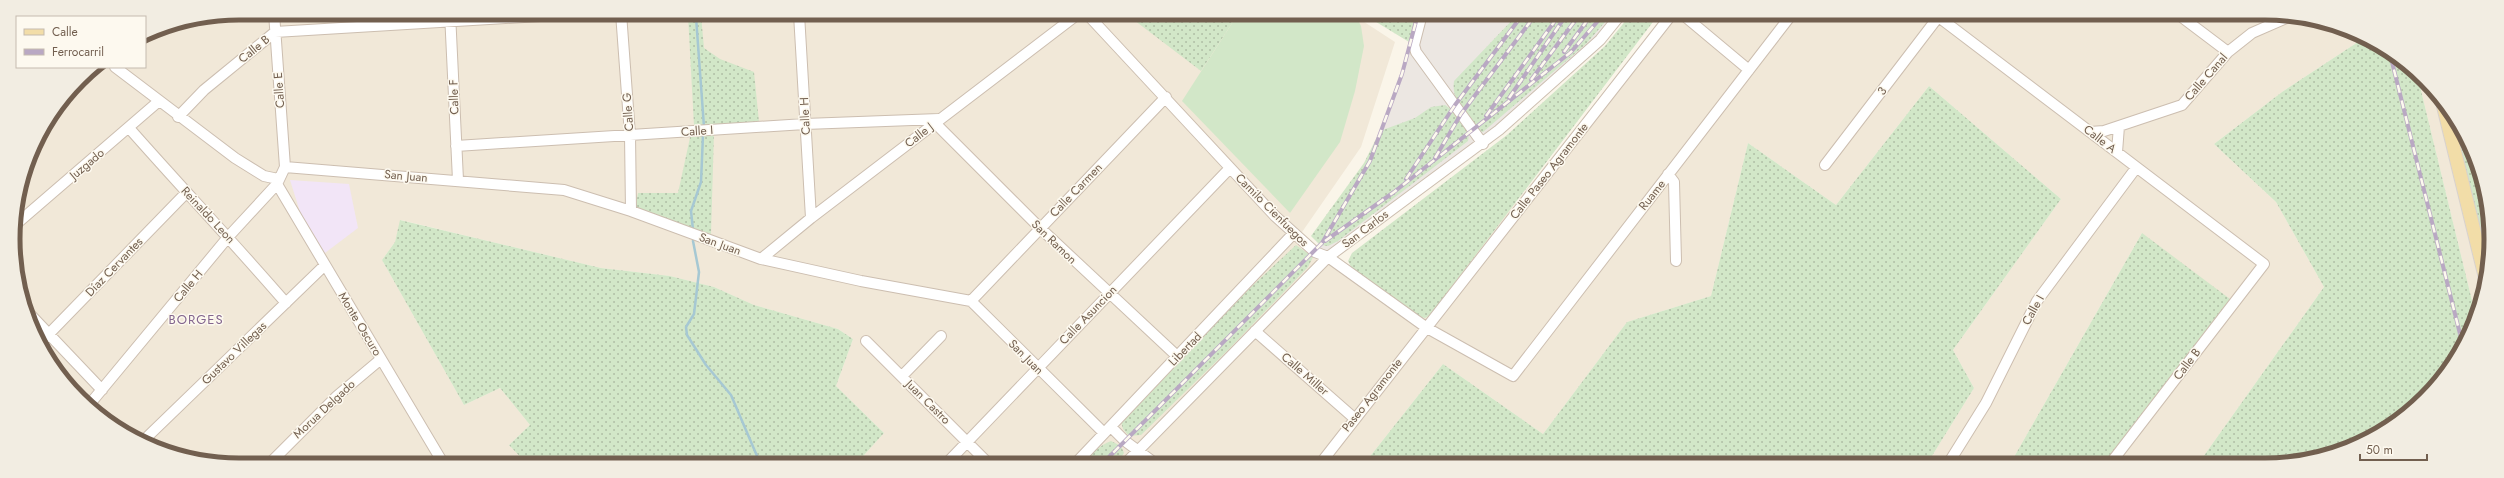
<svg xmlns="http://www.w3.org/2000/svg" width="2504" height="478" font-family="Jost,sans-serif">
<defs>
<pattern id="grass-dots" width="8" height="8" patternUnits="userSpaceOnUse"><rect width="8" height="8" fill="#d2e7c8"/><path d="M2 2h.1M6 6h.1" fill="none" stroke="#afbea5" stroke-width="1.8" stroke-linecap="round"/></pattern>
</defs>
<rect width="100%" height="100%" fill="#faf5e9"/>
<!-- residential -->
<path fill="#f1e8d8" d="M239,13L1352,14L1395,42L1361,147L1300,235L1420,323L1666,14L2294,15L2364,38L2282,92L2214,144L2276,202L2324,287L2198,464H2110L2142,233L2010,464H1927L1974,388L1953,350L2061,199L1929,86L1836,205L1748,143L1711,296L1627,322L1543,434L1443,364L1364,464H856L884,433L836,386L853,339L838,329L754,305L714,287L670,276L601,268L401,220L395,242L382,260L464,405L500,388L530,425L509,445L526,463H210L126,435L69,388L25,312L13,224L30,152L79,79L97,67H145V35L153,30Z
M2418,78L2444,101L2458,129L2488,254L2489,268L2475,313Z"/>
<!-- industrial -->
<path fill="#ece7e2" d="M1418,14H1621L1499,130L1328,257L1315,252L1370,161L1402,74Z"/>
<!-- education -->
<path fill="#f2e5f7" d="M290,180L349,184L358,228L325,253L301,215Z"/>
<!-- grass -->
<path fill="url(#grass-dots)" d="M1126,14H1238L1201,71Z
M1363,14H1422L1414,45Z
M1518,14H1612L1586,44L1483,132L1479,131C1467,116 1451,101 1454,81Z
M1631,14H1659L1430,315L1425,318L1420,317L1352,269L1348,261L1352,253L1507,135L1605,46Z
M688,15H701L704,48L720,59L754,72L759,122L694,126Z
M2364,38L2378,43L2418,78L2475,313L2468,339L2425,399L2365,442L2280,464H2198L2324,287L2276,202L2214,144L2282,92Z
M1929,86L2061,199L1953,350L1974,388L1927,464H1364L1443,364L1543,434L1627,322L1711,296L1748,143L1836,205Z
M1445,105L1452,110L1469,134L1468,141L1338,241L1328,246L1320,245L1311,236L1364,163L1380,131L1415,118L1431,107Z
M2458,129L2483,180L2488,257L2471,217Z
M714,132L711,234L635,208L638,193H678L691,133Z
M400,220L601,268L670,276L714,287L754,305L838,329L853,339L836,386L884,433L856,464L573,463L569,460L564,463H526L509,445L530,425L500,388L464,405L382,260L395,242Z
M2142,233L2234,302L2110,464H2010Z
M1296,245L1313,257L1308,267L1227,351L1141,435L1129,436L1123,429L1121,422L1250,288Z
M1111,441L1121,446L1124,453L1117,464H1086C1091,453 1100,445 1111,441Z"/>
<!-- garden -->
<path fill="#d2e7c8" d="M1238,14H1355L1361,26L1364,46L1355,91L1340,142L1290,213L1182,101Z"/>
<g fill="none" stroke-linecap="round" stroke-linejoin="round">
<!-- stream -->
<path stroke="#a6c8d3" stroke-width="2.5" d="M696,17L704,127
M693,230L691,211L701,182L703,135
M693,241L699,272L694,314L686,327L687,335L706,365L731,395L760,463"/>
<defs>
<path id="minor" d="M274,13L285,167
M450,13L458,180
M621,13L630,135L631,211
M799,14L811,218
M1087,14L1275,216L1315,252L1328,257L1427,328L1513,376L1792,14
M1422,14L1414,45L1416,52L1483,144
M1682,14L1749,70
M1936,15L2264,264L2110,464
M2179,15L2228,52
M115,67L235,158L264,176L278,179
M178,117L204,90L275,32L590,13
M935,123L1040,228L1177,356
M129,128C181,187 235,244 286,303
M2090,132L2104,131L2182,105L2228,52L2252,33L2293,15
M456,146L805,124L939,119
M2117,152L2119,126
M1825,165L1939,16
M285,167L564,190L631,211L761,259L861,281L971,301L1104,433
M1668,174L1674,182L1676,261
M277,184L443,463
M14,226L159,101
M761,259L811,218L1078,14
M971,301L1166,97
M25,309L102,390
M1255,331L1354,418
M42,341L186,193
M866,341L989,464
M902,376L941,336
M89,405L229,236L277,184L285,167
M1111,427L1125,441L1156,464
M143,441L325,265
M270,463L337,396L381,359
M946,464L1230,168
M1075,464L1294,233
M1125,464L1328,257L1499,130L1600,40L1621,14
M1320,464L1672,14
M1948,464L1986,403L2037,301L2136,168"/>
<path id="major" d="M2442,100L2486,280"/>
</defs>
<!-- minor casing -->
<use href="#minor" stroke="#ccbeb0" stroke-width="12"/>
<!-- major casing -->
<use href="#major" stroke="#d8d2ce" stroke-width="15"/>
<!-- minor -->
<use href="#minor" stroke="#fff" stroke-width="10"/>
<!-- major -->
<use href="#major" stroke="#f2dda8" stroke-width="13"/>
<defs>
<path id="rail" d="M1564,52L1592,14
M2390,54L2463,346
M1531,80L1580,14
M1509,98L1567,14
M1486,116L1560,14
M1435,158L1461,114L1536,14
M1406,179L1455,105L1523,14
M1325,241L1394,192L1571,52L1604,14
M1102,464L1322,243L1370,161L1402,74L1418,14"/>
</defs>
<!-- rail casing -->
<use href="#rail" stroke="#b9a8c3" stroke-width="4"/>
<!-- rail -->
<use href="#rail" stroke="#fdf9ef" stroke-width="2.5" stroke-dasharray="8" stroke-linecap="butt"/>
</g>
<g text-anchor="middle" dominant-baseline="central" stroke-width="3" stroke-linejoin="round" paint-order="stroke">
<!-- street labels -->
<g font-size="12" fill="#725f4f" stroke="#fdf9ef">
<text transform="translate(254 49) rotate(-39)">Calle B</text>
<text transform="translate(2206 77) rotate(-49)">Calle Canal</text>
<text transform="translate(279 90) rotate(-94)">Calle E</text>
<text transform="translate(1882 91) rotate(-53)">3</text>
<text transform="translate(454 97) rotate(-92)">Calle F</text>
<text transform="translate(628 112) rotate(-94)">Calle G</text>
<text transform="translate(805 116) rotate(-93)">Calle H</text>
<text transform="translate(697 131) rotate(-4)">Calle I</text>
<text transform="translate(919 135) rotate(-38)">Calle J</text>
<text transform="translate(2100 139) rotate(38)">Calle A</text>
<text transform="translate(87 164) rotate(-40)">Juzgado</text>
<text transform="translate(1549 171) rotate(-52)">Calle Paseo Agramonte</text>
<text transform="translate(406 176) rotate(5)">San Juan</text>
<text transform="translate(1076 190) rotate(-46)">Calle Carmen</text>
<text transform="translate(1652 195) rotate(-52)">Ruame</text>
<text transform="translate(1272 210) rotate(45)">Camilo Cienfuegos</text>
<text transform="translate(208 215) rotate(47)">Reinaldo Leon</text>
<text transform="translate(1365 229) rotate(-37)">San Carlos</text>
<text transform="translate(1054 242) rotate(44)">San Ramon</text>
<text transform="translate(720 244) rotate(20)">San Juan</text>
<text transform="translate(114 267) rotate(-46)">Díaz Cervantes</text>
<text transform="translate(188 286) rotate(-50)">Calle H</text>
<text transform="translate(2033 310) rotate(-61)">Calle I</text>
<text transform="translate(1088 315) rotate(-46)">Calle Asuncion</text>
<text transform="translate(360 324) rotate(59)">Monte Oscuro</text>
<text transform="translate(1185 349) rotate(-46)">Libertad</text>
<text transform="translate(234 353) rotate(-44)">Gustavo Villegas</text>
<text transform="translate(1026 357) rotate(45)">San Juan</text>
<text transform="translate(2187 364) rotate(-53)">Calle B</text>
<text transform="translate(1305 374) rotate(41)">Calle Miller</text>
<text transform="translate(1372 395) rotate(-52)">Paseo Agramonte</text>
<text transform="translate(928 402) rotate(45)">Juan Castro</text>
<text transform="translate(324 409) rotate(-43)">Morua Delgado</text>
</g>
<!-- neighbourhood labels -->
<g font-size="13" letter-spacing="1" fill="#84668e" stroke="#fdf9ef">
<text x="196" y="319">BORGES</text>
</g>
</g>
<!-- crop -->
<path d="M0 0H2504V478H0ZM239 20H2265A219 219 0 0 1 2484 239V239A219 219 0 0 1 2265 458H239A219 219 0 0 1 20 239V239A219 219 0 0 1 239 20Z" fill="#f2ede2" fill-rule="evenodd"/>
<path fill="none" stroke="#725f4f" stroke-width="5" d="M239 20H2265A219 219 0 0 1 2484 239V239A219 219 0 0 1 2265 458H239A219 219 0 0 1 20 239V239A219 219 0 0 1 239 20Z"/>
<!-- legend -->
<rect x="16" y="16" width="130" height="52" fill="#fdf9ef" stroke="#c5bbaf"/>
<rect x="24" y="29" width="20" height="6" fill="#f2dda8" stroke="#c5bbaf"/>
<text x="52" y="36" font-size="12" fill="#725f4f">Calle</text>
<rect x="24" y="49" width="20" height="6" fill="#b9a8c3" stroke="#c5bbaf"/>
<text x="52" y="56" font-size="12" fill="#725f4f">Ferrocarril</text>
<!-- scale -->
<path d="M2360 454v6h67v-6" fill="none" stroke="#725f4f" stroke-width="2"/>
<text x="2366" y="454" font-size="12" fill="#725f4f" stroke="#fdf9ef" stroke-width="3" paint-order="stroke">50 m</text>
</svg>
